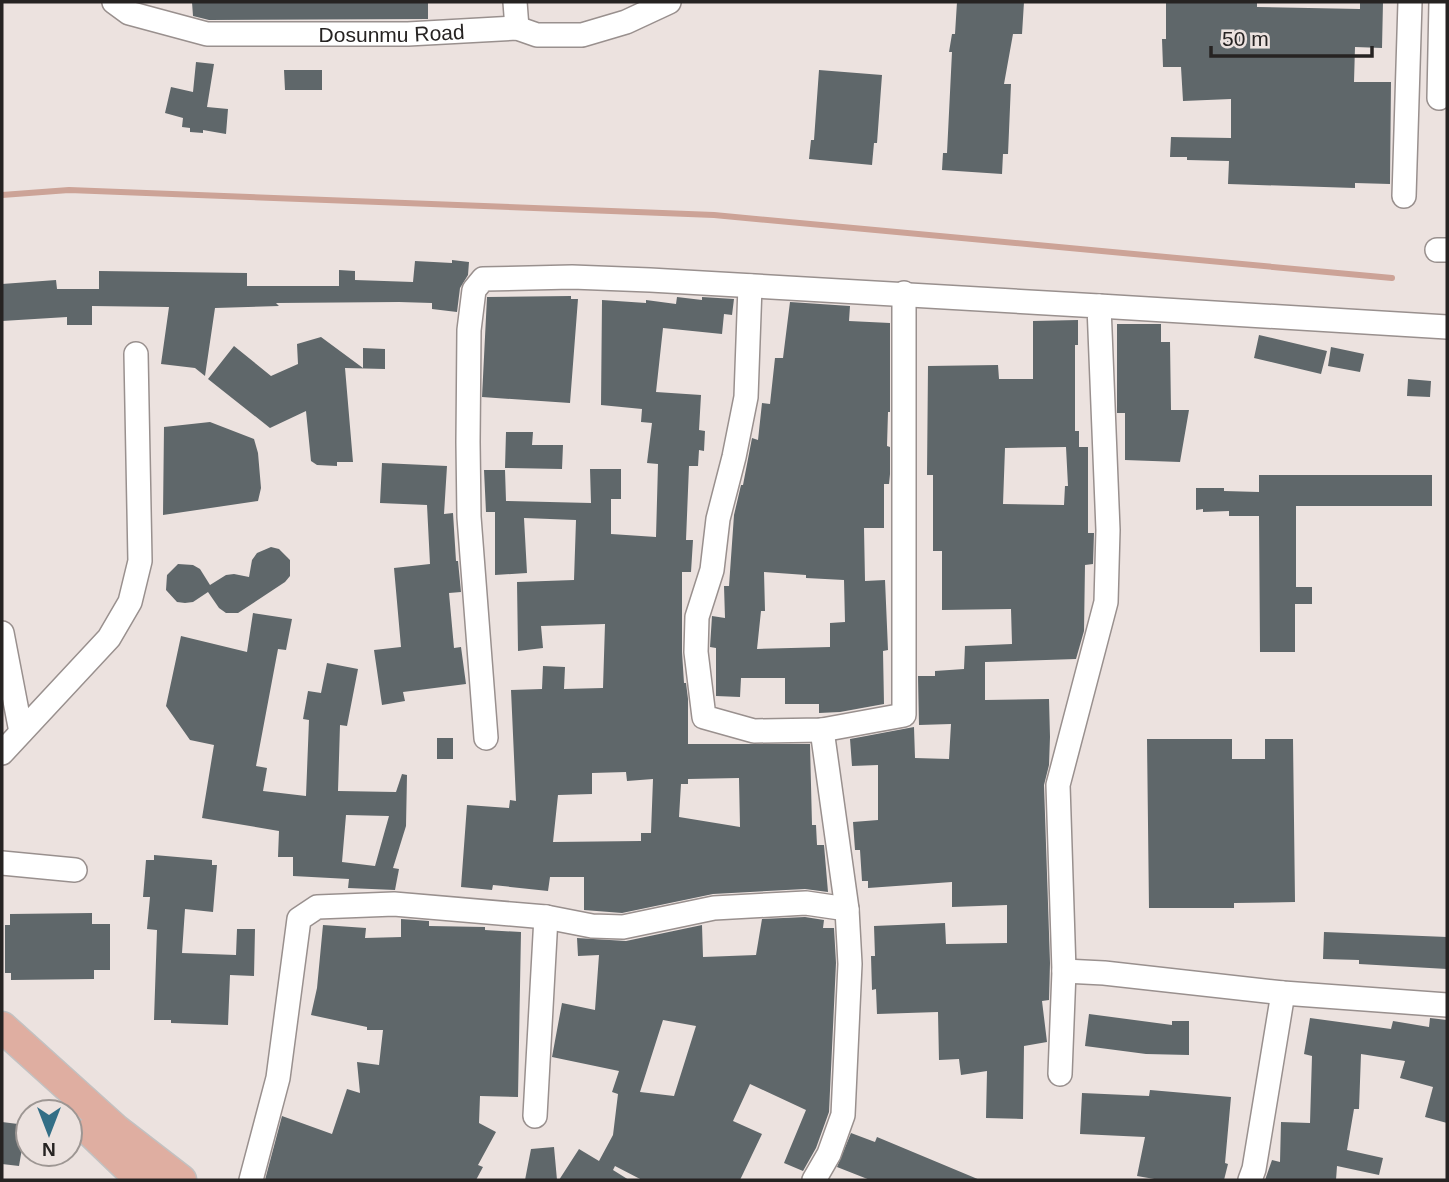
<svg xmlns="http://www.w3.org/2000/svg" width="1449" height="1182" font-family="Arial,sans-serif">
<rect width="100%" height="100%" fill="#ece2df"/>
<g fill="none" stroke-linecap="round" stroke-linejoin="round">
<!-- stream -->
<path stroke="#cca397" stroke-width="6" d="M2,195L69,190L714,215L1392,278"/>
</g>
<!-- building -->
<path fill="#5f676a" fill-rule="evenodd" d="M192,2H428V19L209,20L193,16Z
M957,2H1024L1022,34H1013L1004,84H1011L1008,154H1003L1002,174L942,170L943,153H947L952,52H949L952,34H955Z
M1166,2H1257V7L1360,9V2H1383L1382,48L1355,47L1354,82H1391L1390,184L1355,183V188L1228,184L1229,161L1187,160V157H1170L1171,137L1231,138V99L1183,101L1181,67H1163L1162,39H1166Z
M196,62L214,64L207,107L228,109L226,134L203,130V133L190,132V128L182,127L183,118L165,113L171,87L193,92Z
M284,70H322V90H285Z
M819,70L882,75L877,143H874L872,165L809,159L811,140H814Z
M452,260L469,262L468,275L460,288L457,312L432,309V303L399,302L276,303L279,306L215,308L205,376L195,368L161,364L169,307L92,306V325H67V317L2,321V284L56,280L57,289H99V271L247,273V286H339V270L355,271V280L413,282L415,261L452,263Z
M571,296V299H578L570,403L482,397L487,297Z
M677,297L702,300V297L734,299L732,315L724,314L722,334L663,328L656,392L701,395L699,430L705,431L704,451L699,450L698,466H689L686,540H693L691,572H682V652L684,683H686L688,699V744H810L812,825H816L817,845H824L828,892L805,889L713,894L622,913L584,910V877H550L548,891L493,885L492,890L461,887L467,805L509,808L510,800L516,801L511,690L542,689L543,666L565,667L564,689L603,688L605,624L541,626L543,648L518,651L517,582L574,580L576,520L524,518L527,573L495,575V512H486L484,470H505L506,501L591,503L590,469H621V499H611V534L656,537L658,464L647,463L652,423L641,422L642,409L601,405L602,300L646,303V300L676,304ZM626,772L627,781L653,779L651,833H641V841L553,842L558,795L592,794V773ZM739,778L740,827L679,817L681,784H688V779Z
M790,302L850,306L849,321L890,323V412H888L887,446L890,447V474L889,484H884V528H864L865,581L885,580L888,650L883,651L884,704L840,712L819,713V704H785V678H741L740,697L716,696V648L710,647L712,616L725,618L724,586H729L734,515L741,485H743L752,438L758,440L762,403L770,404L775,358H783ZM764,572L806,575V578L844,580L845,622L830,623V647L757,649L761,611H765Z
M1078,320V345H1075V431H1079V447H1088V533H1094L1093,564L1085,565L1084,631L1076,659L985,662V700L1049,699L1050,737L1049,765L1044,785L1050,963L1049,1000L1042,1001L1047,1042L1024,1046L1023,1119L986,1118L987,1071L961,1075L959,1059L939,1060L938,1012L877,1014L876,989L872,990L871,956H875L874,926L945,923L946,944L1007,943V905L952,907V882L868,888V881H862L860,850H855L853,822L878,820V765L852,766L850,739L914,727L915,758L949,759L951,724L919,725L918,676H935V671L964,669L965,646L1012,644L1011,609L942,610V551H933V475H927L928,366L998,365L999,379H1033V321ZM1066,447L1068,486H1065L1064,505L1003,504L1005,448Z
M1117,324H1161V342H1170L1171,410H1189L1180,462L1125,460V413H1117Z
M1259,335L1327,351L1321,374L1254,358Z
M321,337L363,368V348L385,349V369L345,368L353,462H337V466L317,465L311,461L306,411L270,428L208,379L234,346L271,376L298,364L297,344Z
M1331,347L1364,354L1360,372L1328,366Z
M1408,379L1431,381L1430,397L1407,396Z
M210,422L254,439L258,453L261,488L258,501L163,515L164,427Z
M506,432H533L532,445H563L562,469L505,468Z
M382,463L447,466L444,514L453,513L456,561H458L461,592L449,593L454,648L461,647L466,684L403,692L405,701L382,705L374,650L401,647L394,568L430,564L427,505L380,503Z
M1259,475H1432V506H1296V587H1312V604H1295V652H1260L1259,516H1229V511L1203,512V509L1196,510V488H1224V491L1259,492Z
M271,547L279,549L290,560V576L285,582L238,613H226L219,608L208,592L193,602L185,603L177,602L166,590L167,575L178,564L193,565L200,569L210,585L226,575L234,574L249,577L252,560L257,553Z
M253,613L292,619L286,650L278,649L256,766L267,768L263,791L306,796L309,720L303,719L308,691L321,693L327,663L358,669L347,726L340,725L338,791L396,792L402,774L407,775L406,826L393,868L399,869L395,890L348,888L349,879L293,876V857H278L279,831L202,818L214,745L190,740L166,706L181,636L247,652ZM346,815L389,816L375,866L342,862Z
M437,738H453V759H437Z
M1147,739H1232V759H1265V739H1293L1295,902L1234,903V908H1149Z
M154,855L212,860V865H217L213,912L185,909L182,953L236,955L237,929H255L254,976L230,975L228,1025L171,1023V1020H154L157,930L147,929L150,897H143L146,860H154Z
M92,913V924H110V970H94V979L11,980V973H5V925H10V914Z
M805,917L824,920L823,928H834L836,963L829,1112L816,1148L803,1171L784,1163L806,1110L750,1084L733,1121L762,1134L740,1180H642L615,1166L613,1170L629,1180H559L579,1149L599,1161L613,1135L618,1094L612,1092L619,1071L552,1057L562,1003L595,1010L599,955L578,956L577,938L626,941L702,925L703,957L756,955L762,919ZM663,1020L696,1026L674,1096L640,1092Z
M401,919L429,921V926L485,927V930L521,932L518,1097L480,1096L479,1123L496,1132L478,1165L483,1167L476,1180H265L282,1116L332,1134L347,1089L360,1093L357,1062L379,1065L383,1030H367V1027L311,1015L317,988L323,925L366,928L365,938L401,937Z
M1324,932L1447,937V969L1359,964V960L1323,959Z
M1089,1014L1172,1025V1021H1189V1055L1146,1054L1085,1046Z
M1310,1018L1391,1029L1393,1021L1429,1027L1430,1018L1447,1020V1123L1425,1117L1433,1087L1400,1078L1405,1061L1361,1054L1359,1109H1354L1347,1150L1383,1158L1379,1175L1337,1166L1336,1180H1265L1272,1160L1280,1162L1281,1122L1310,1123L1312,1056L1304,1054Z
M1150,1090L1231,1097L1225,1163L1228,1164L1224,1180H1160L1137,1176L1145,1137L1080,1134L1082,1093L1149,1096Z
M2,1122L26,1125L19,1166L2,1164Z
M851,1133L875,1142L877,1137L980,1180H870L837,1167Z
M554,1147L557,1180H525L531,1149Z"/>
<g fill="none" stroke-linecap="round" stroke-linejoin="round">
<defs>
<g id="minor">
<path id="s1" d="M114,2L129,13L207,34H408L517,28L537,35H582L626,22L669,2"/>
<path d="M515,2L517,28"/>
<path d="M1439,98L1441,2"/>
<path d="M1404,196L1410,2"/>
<path d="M1437,250H1447"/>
<path d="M750,286L746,397L734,457L718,519L712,570L697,617L696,652L704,717L754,731L822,730L904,715V293"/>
<path d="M1099,306L1447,327"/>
<path d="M2,633L21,732"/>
<path d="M486,738L469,517L468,442L469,330L474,290L483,279L572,277L650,280L1099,306L1108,530L1106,602L1058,785L1064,971L1060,1074"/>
<path d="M2,753L109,638L130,602L140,561L136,354"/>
<path d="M2,863L75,870"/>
<path d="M1064,971L1104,973L1283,993L1447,1005"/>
<path d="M535,1116L546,917"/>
<path d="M251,1180L278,1078L299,919L317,907L394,904L546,917L592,926L623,927L714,908L806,903L847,909"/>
<path d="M814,1180L829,1154L843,1115L850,964L847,909L822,730"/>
<path d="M1250,1180L1254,1169L1283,993"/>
</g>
<path id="major" d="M2,1027L115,1129L181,1180
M91,1132L141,1180"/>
</defs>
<!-- minor casing -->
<use href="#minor" stroke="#99908e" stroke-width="26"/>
<!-- major casing -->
<use href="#major" stroke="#c2c1c1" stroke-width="33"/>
<!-- minor -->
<use href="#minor" stroke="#fff" stroke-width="23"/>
<!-- major -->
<use href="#major" stroke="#dfaea1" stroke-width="30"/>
</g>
<g text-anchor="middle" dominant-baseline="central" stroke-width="7" stroke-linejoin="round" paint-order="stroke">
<!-- street labels -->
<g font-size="21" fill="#262322" stroke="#ece2df">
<text stroke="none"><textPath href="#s1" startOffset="284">Dosunmu Road</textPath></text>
</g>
</g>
<!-- border -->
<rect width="1449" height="1182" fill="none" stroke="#262322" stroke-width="7"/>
<!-- north arrow -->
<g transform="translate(49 1133) rotate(180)"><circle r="33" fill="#ece2df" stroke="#9d9693" stroke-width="2"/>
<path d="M0-5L12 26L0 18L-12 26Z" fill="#336e86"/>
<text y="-10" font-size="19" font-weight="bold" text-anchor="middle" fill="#262322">N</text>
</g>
<!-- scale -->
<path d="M1211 46v10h161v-10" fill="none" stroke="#262322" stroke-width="3.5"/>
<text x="1222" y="46" font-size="21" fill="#262322" stroke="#ece2df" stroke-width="5" paint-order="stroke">50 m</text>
</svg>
